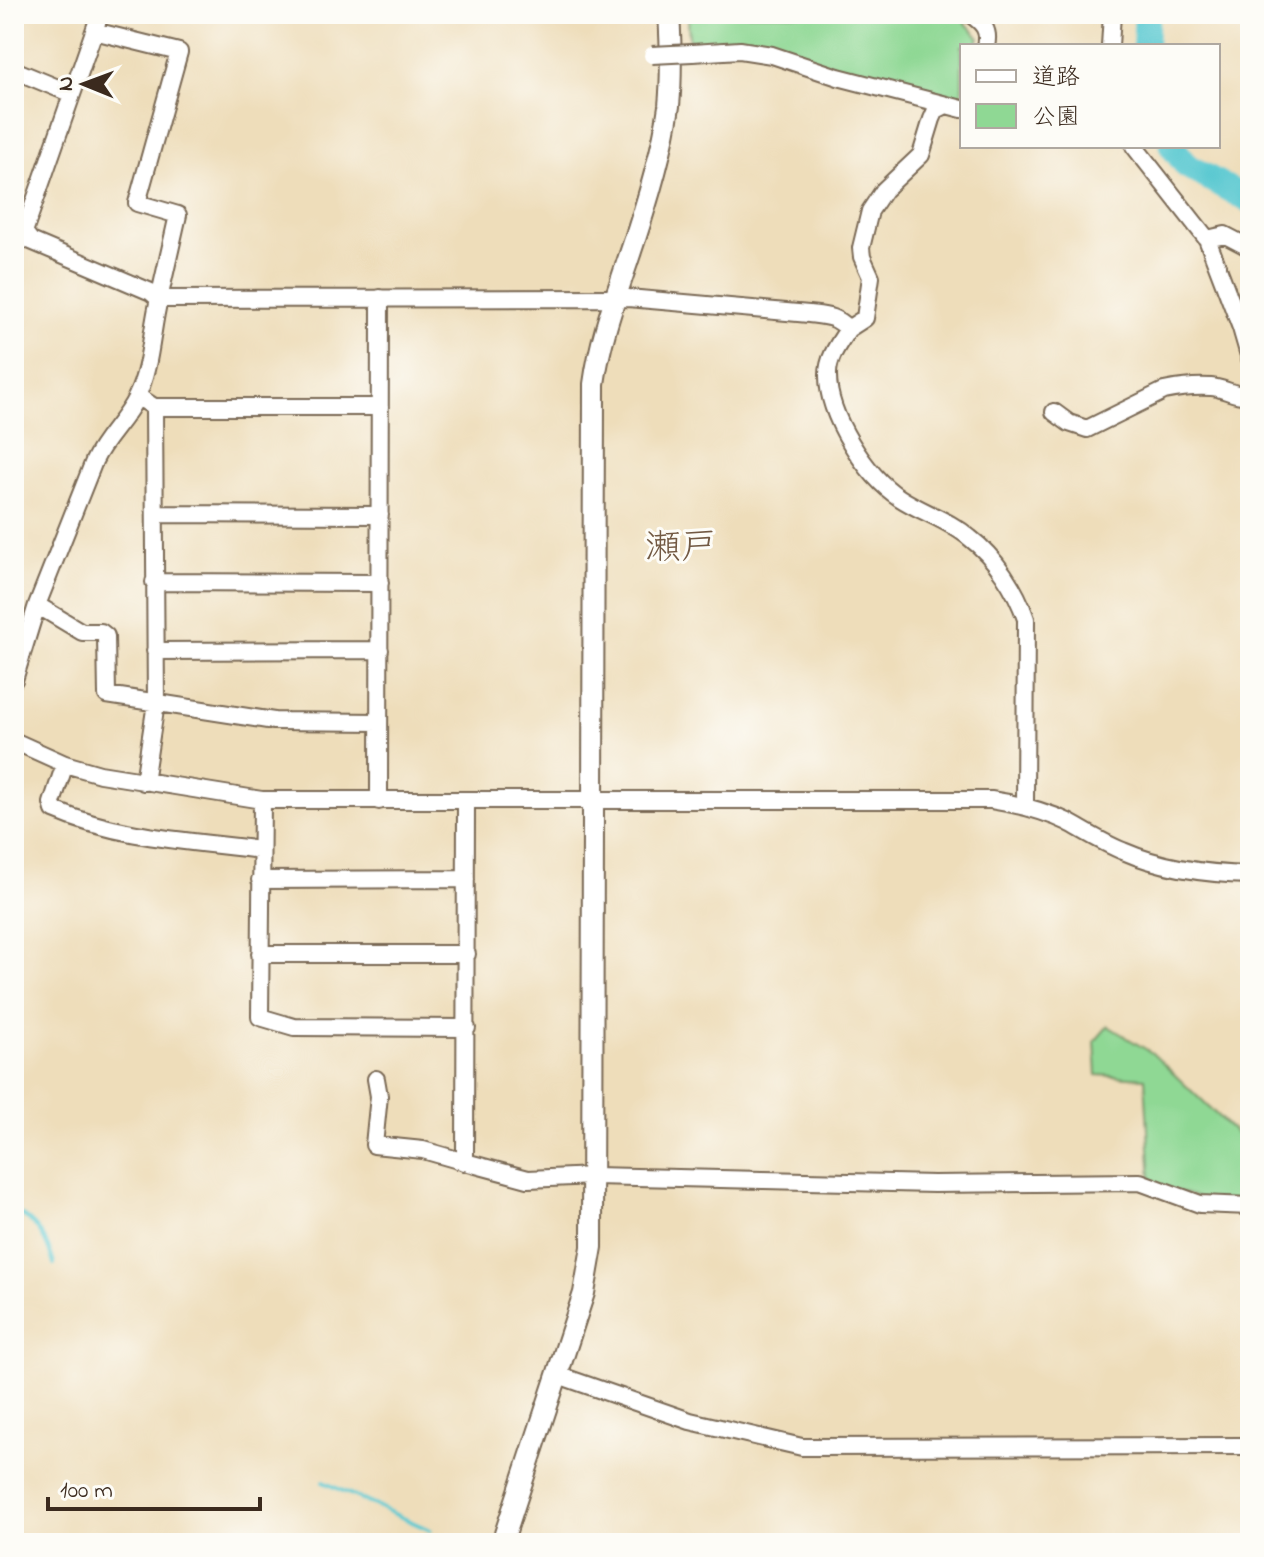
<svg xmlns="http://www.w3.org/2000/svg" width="1264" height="1557" font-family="'Indie Flower','Klee One',sans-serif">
<rect width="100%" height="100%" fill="#fdfcf7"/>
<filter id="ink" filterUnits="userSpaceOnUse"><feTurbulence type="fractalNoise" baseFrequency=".0125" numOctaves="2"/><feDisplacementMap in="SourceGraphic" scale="16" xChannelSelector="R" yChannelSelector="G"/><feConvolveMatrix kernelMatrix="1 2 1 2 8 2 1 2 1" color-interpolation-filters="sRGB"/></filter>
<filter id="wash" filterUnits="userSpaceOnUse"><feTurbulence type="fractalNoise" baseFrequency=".006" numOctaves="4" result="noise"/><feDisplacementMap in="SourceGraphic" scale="32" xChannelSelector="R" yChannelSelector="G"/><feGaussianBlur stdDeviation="1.8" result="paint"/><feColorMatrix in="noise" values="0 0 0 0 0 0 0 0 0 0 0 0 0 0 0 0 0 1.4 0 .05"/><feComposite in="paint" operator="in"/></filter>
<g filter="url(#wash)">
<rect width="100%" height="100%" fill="#eeddba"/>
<!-- green -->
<path fill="#8fd894" stroke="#658159" stroke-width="2" d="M688,14H957L979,37L976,46H962V100L749,43L689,44Z
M1108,1026L1152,1053L1250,1147V1201L1202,1199L1151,1183L1145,1078L1097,1075L1095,1041Z"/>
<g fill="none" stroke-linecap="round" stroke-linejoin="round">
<!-- stream -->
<path stroke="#5cc9d1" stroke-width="4" d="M14,1211C38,1221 47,1241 54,1264
M323,1482L430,1530"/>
<!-- river -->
<path stroke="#5cc9d1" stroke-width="26" d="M1145,46L1147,14
M1172,146L1187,166L1250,201"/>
</g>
</g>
<g filter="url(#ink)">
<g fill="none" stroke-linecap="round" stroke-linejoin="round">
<defs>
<path id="minor" d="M970,14C983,23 990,30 986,46
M94,31L179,52L137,203L178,215L159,299L628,298L809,314C826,316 836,316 848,329C840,342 828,357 828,374C827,415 866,476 900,498C923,513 949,520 970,538C995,557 1016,589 1026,619L1025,806
M1110,46L1112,14
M692,53L740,50L772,55L838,77L962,109
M14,70L72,94
M1134,146L1207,239L1241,328L1250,359
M1207,239L1225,235L1250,248
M848,329L865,318L871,277L862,257L861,248L870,211L884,190L921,155L932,119L936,110L944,106
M137,396L154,407L156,703L144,782
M154,407H380
M1054,412L1069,423L1087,429L1164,391C1178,388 1197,386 1211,387C1225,388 1235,397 1250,395
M155,514L380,515
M154,582L380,583
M37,605L82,632H101L106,636L107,695L274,721L379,722
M155,651L380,650
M14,680L37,605L94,461C105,437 125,421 136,398C151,368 151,331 159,299L151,292L31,241L24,232L100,14
M14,741L65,764L100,774L262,800H991C1017,804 1043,810 1068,822C1086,832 1103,843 1123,851C1162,868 1207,874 1250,875
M65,764L52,803L54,810C118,838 192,841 261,850
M262,800L260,1017L294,1027L467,1028
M379,801L380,298
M466,802L465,1162L528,1179L594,1176L934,1184L1140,1182L1200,1204L1250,1206
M260,880L466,879
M260,954H467
M376,1079L379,1096L374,1145L423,1150L465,1162
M558,1375L690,1421L802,1447L1250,1446"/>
<path id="tertiary" d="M502,1543L584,1293L592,1247L594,384C600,340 614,302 628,260C643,216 663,152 669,106C672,75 671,45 669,14"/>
</defs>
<!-- minor casing -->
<use href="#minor" stroke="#7a6955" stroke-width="20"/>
<!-- tertiary casing -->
<use href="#tertiary" stroke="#7a6955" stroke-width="24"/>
<!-- minor -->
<use href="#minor" stroke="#fff" stroke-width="16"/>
<!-- tertiary -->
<use href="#tertiary" stroke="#fff" stroke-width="20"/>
<defs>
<path id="minor-bridge" d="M652,55L692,53"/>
</defs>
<!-- minor-bridge casing -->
<use href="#minor-bridge" stroke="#7a6955" stroke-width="20" stroke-linecap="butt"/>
<!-- minor-bridge -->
<use href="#minor-bridge" stroke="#fff" stroke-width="16"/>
</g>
</g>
<g text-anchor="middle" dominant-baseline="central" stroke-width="6" stroke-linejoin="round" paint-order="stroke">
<!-- quarter labels -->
<g font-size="36" fill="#725943" stroke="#fdfcf7">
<text x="681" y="549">瀬戸</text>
</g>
</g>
<!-- margin -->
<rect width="1264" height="1557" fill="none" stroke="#fdfcf7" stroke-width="48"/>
<!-- legend -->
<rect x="960" y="44" width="260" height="104" fill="#fdfcf7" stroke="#afa8a0" stroke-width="2"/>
<rect x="976" y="70" width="40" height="12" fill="#ffffff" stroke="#afa8a0" stroke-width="2"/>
<text x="1032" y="84" font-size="24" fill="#3b2a1e">道路</text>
<rect x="976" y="104" width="40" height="24" fill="#8fd894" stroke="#afa8a0" stroke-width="2"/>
<text x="1032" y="124" font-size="24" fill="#3b2a1e">公園</text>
<!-- north arrow -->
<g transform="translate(84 84) rotate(271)" stroke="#fdfcf7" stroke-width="6" paint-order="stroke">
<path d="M0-6L14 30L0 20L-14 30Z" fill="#3b2a1e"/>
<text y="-12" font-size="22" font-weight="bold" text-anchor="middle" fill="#3b2a1e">N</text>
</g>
<!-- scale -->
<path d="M48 1497v12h212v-12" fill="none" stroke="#3b2a1e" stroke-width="4"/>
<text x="60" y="1497" font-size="24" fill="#3b2a1e" stroke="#fdfcf7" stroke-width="6" paint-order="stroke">100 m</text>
</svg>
